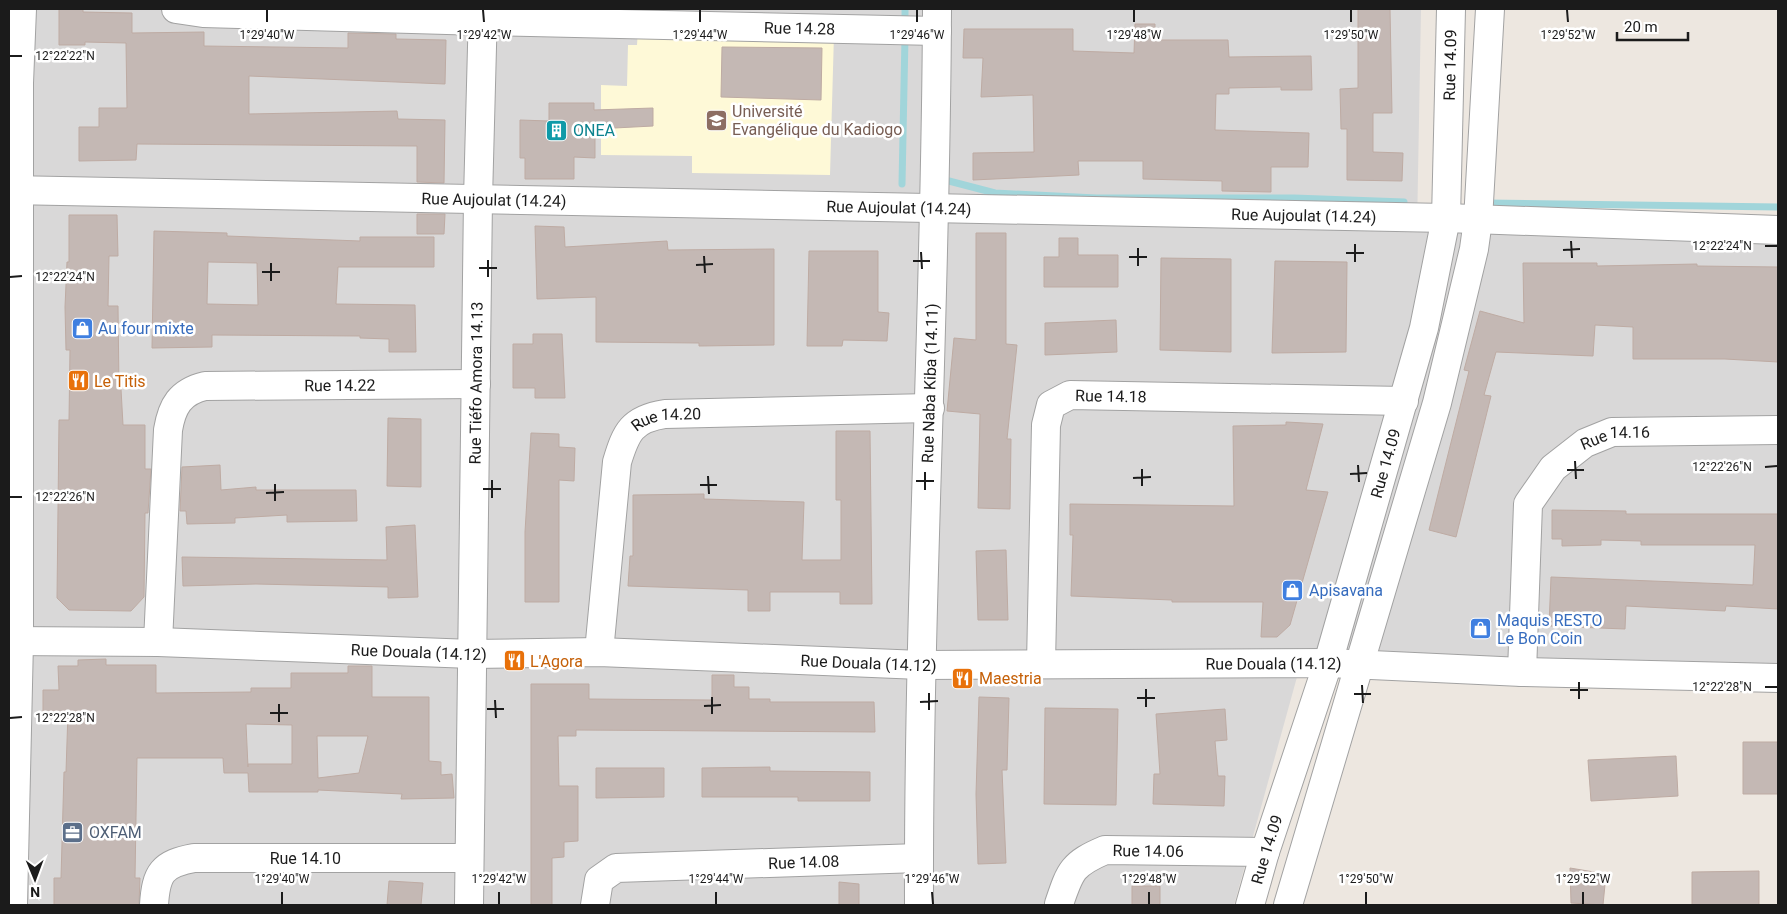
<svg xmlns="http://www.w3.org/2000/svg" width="1787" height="914" font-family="Roboto,sans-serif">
<rect width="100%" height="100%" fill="#ede7e0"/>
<!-- residential -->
<path fill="#d9d8d8" d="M9,9H1421L1417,230L1778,237V671L1297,677L1234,905H9Z"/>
<!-- education -->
<path fill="#fef9d7" d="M638,29L834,34L830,175L692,173V156L601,155V85L627,86L628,45H637Z"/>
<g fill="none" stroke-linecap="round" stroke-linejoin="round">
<!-- stream -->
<path stroke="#a1d5da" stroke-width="7" d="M905,26V9
M949,181L995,193L1096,198H1294L1404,202
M902,184L905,37
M1485,203L1778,207"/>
</g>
<!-- building -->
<path fill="#c4b8b4" stroke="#beaba3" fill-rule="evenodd" d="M59,9H83V12L132,13V33L204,32V46L348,48V33L396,34V39L446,40L445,84L249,76V114L397,111L398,119L445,120L444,183L417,182V146L137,144L136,160L79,161V127H99V108H127L126,43L85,42V45H59Z
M1358,9H1390L1392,113H1373V152L1403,153L1402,181L1347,180V129H1341L1340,89L1358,88Z
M1135,24H1155V40H1228L1229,57L1311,56L1312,90H1281V87L1229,88V94H1216L1215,130L1309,133L1308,167H1271V192L1222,191V181L1143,179V161H1078L1079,175L973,180V153L1034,152L1033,95L981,97L983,58H963L964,29H1073V51L1134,53Z
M722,47L822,48L821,100L721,97Z
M549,103H594V110L653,108V126L595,129V158L574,157V179H525V158H520V120L549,121Z
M417,214H445L444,234H417Z
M69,215H117L118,256H109L108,306H118L119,389H121L123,425H145V469H151L148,513H145L144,597L131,611L69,610L57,598L59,420H69L70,350H66L65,307L67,262H69Z
M535,226L564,227L565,247L667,241L668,250L774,249V345L699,346V343L596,342V297L537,299Z
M154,231L227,233V236L360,241V237H434V267H338L336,304L415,305L416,352H389V339L360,338V336L212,335V347L152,348ZM208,262L257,263L258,305L207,304Z
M976,233H1006V344L1017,345L1007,439H1011L1010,509L978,508L980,414L947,411L954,338L976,340Z
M1059,238H1078V255H1118V287H1044V257H1059Z
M809,251H878V312L889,313L887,341L843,340L842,346H807Z
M1161,258L1231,259V352L1160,350Z
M1275,261L1347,262L1346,352L1272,353Z
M1523,263H1597V266L1697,264V266L1778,267V362L1725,359H1633V327L1595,325L1593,356L1496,352L1484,395L1491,396L1456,537L1429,530L1469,371L1464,370L1480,311L1524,323Z
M1116,320L1117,352L1045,355V323Z
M533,334H562L565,398H535V388H513V344H533Z
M388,418L421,419V487L387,486Z
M1286,422L1323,424L1306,490L1328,492L1290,625L1277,637H1261L1263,602H1172V600L1071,596L1073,535H1070V504L1234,506L1233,426L1286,425Z
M836,431H870L872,604H840V592H770V611H748V590L628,586L630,556H633V495L704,494V499L804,502L802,560H841V500H836Z
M531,433L559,434V447L575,448L574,481L559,480V602H525V532Z
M220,465L221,490L256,487V490H356L357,521L287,522V515L235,518V523L187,524L186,511H180L182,467Z
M1552,510L1626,511V514H1778V609L1726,606L1725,611L1626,606L1625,629L1549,626L1551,577L1753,585L1755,545H1641V541L1601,540V545L1562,546V539H1552Z
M415,525L418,597L388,598V587L256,584L183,586L182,557L387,560L386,527Z
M1006,550L1008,620H978L976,551Z
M106,659V665H156V693L251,692V688H291V673H348V666H372V697H429V761L441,762V775L452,774L454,798L401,799L402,794L318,790V792H249L248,773H224L223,758H137L135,878H140L139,905H54V878H61L64,772H66L68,712H43V690H59L58,666H78V660ZM246,724L292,725V764H248V767ZM317,736H368L359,773L318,778Z
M712,675H734V687H749V699H770V702H874L875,732L576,730V736H558L559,786H578V841L564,842V857L552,858V905H531V684H589V699L712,700Z
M979,697L1009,698L1007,770H1002L1006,863L978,864L976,794Z
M1045,708L1118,709L1116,805L1044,804Z
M1225,709L1227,740L1215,741L1218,776H1225L1224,806L1153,804L1154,774H1160L1156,714Z
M1743,742H1778V794H1743Z
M1676,756L1678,796L1591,801L1588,760Z
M770,767V771L870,772V801H798V797H702V768Z
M596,768H664V797L596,798Z
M1570,868L1606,874L1603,905L1571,903Z
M1759,871V905H1692V872Z
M389,881L423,883L421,905H387Z
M839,882L859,884V905H839Z
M1132,886H1160V905H1132Z"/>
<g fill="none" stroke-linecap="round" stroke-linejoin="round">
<defs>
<g id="minor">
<path id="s1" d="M176,9L203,13L482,21L937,31"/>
<path id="s2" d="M9,190L1446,218L1778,230"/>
<path id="s3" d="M9,641L158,642L472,654L599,652L921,665L1328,663L1522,672L1778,678"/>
<path id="s4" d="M158,642L168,430C172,406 180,392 205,386L476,384"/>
<path id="s5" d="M599,652L617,462C626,432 632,419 665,414L930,408"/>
<path id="s6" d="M1041,664L1046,425L1051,405L1070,395L1404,401"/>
<path id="s7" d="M1522,672L1528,504L1553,468L1585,443L1612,432L1778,430"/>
<path id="s8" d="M1059,904C1070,871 1072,864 1105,850L1265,852"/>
<path d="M13,905L19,641V83L22,9"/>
<path id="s9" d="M154,905C156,873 162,864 194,858H469"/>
<path id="s10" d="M469,905L478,199L483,9"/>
<path id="s11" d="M595,905L599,880L616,868L919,858"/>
<path id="s12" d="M919,905C918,606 936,308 937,9"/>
<path id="s13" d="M1250,905L1265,852L1328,663L1424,328L1446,218L1451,9"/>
<path d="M1288,905L1437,403L1474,249L1478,220L1490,9"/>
</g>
</defs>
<!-- minor casing -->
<use href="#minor" stroke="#a2a2a2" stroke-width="30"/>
<!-- minor -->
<use href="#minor" stroke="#fff" stroke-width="28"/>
</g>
<!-- ticks -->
<path fill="none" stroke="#1b1b1b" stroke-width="2" d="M267,10V22M483,10L484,22M700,10V22M917,10V22M1134,10V22M1351,10V22M1567,10L1568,22M10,56H22M1571,241L1572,258M1355,244V262M1765,246H1777M1138,248V266M1563,250L1580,249M921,252L922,269M1346,253H1364M704,256L705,273M1129,257H1147M488,260V277M913,261H930M271,263V281M696,265L713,264M479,268H497M262,272H280M10,277L22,276M1575,461L1576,479M1358,465L1359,482M1765,467L1777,466M1142,469V486M1567,470H1584M925,472V490M1350,474L1367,473M708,476L709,494M1133,478L1151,477M492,480V498M916,481H934M275,484V501M700,485H717M483,489H501M266,493L284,492M10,497H22M1579,682V699M1362,685L1363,703M1765,687H1777M1146,689V707M1570,690H1588M929,693V710M1354,694H1371M712,697V714M1137,698H1155M495,700L496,718M920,702L938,701M279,704V722M704,706L721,705M487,709H504M270,713H288M10,718L22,717M282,892V904M499,892V904M716,892V904M932,892L933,904M1149,892V904M1366,892V904M1583,892V904"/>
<!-- icons -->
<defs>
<symbol id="university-square" viewBox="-11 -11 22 22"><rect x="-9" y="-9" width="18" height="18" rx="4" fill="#8d6e63" stroke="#fff"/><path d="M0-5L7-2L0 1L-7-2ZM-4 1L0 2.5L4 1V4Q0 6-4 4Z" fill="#fff"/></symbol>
<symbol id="building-square" viewBox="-11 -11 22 22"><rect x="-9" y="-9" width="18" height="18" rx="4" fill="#0f9aa8" stroke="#fff"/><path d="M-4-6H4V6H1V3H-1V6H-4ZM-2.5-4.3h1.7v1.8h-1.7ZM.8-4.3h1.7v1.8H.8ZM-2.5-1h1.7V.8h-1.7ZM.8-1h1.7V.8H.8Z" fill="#fff"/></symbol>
<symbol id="shop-square" viewBox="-11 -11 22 22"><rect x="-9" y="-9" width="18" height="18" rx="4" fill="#3f7fe0" stroke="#fff"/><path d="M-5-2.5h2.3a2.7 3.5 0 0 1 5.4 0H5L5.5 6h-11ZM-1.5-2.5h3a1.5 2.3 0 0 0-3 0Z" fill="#fff"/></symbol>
<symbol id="restaurant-square" viewBox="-11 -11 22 22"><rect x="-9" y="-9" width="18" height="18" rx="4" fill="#e8710a" stroke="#fff"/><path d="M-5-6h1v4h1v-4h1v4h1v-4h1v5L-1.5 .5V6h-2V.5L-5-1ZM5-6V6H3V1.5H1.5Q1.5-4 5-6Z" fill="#fff"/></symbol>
<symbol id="office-square" viewBox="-11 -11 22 22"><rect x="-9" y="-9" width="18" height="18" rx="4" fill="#5c6f8a" stroke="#fff"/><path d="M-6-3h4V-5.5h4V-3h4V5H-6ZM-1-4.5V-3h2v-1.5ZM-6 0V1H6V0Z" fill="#fff"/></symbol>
</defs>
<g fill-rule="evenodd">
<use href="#university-square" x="704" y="108" width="25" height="25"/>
<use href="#building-square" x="544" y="118" width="25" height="25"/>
<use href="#shop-square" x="70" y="316" width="25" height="25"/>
<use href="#restaurant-square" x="66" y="368" width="25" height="25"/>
<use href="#shop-square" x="1280" y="578" width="25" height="25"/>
<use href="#shop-square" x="1468" y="616" width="25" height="25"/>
<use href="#restaurant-square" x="502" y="648" width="25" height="25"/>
<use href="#restaurant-square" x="950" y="666" width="25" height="25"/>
<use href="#office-square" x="60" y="820" width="25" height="25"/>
</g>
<g text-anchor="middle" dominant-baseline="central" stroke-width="5" stroke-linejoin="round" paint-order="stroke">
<!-- street labels -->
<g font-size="16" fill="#1b1b1b" stroke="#fff">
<text stroke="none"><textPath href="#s1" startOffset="624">Rue 14.28</textPath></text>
<text stroke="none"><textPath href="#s13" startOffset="868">Rue 14.09</textPath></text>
<text stroke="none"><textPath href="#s2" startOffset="485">Rue Aujoulat (14.24)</textPath></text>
<text stroke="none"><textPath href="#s2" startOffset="890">Rue Aujoulat (14.24)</textPath></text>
<text stroke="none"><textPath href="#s2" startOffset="1295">Rue Aujoulat (14.24)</textPath></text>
<text stroke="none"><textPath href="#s10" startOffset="522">Rue Tiéfo Amora 14.13</textPath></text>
<text stroke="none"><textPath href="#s12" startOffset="522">Rue Naba Kiba (14.11)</textPath></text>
<text stroke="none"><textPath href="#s4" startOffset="409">Rue 14.22</textPath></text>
<text stroke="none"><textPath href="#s6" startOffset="322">Rue 14.18</textPath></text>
<text stroke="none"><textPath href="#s5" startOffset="265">Rue 14.20</textPath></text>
<text stroke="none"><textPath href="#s7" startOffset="284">Rue 14.16</textPath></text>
<text stroke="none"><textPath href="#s13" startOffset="462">Rue 14.09</textPath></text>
<text stroke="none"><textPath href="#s3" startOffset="410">Rue Douala (14.12)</textPath></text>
<text stroke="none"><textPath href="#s3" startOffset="860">Rue Douala (14.12)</textPath></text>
<text stroke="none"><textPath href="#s3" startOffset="1265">Rue Douala (14.12)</textPath></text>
<text stroke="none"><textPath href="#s13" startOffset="58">Rue 14.09</textPath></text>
<text stroke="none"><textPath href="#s8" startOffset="118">Rue 14.06</textPath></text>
<text stroke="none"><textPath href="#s9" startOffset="181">Rue 14.10</textPath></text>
<text stroke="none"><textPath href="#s11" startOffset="234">Rue 14.08</textPath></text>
</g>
<!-- education labels -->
<g font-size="16" fill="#785e54" stroke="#fff" text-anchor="start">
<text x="732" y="111">Université<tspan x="732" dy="18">Evangélique du Kadiogo</tspan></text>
</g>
<!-- culture labels -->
<g font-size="16" fill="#0d838f" stroke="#fff" text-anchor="start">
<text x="573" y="130">ONEA</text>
</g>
<!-- shop labels -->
<g font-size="16" fill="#366cbe" stroke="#fff" text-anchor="start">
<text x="98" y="328">Au four mixte</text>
<text x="1309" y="590">Apisavana</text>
<text x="1497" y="620">Maquis RESTO<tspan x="1497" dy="18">Le Bon Coin</tspan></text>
</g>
<!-- food labels -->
<g font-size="16" fill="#c56008" stroke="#fff" text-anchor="start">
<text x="94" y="381">Le Titis</text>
<text x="530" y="661">L'Agora</text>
<text x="979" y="678">Maestria</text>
</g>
<!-- service labels -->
<g font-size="16" fill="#4e5e75" stroke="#fff" text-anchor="start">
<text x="89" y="832">OXFAM</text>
</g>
</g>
<g font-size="12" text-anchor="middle" fill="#1b1b1b" stroke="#fff" stroke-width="5" stroke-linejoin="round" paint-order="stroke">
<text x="267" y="39">1°29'40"W</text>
<text x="484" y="39">1°29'42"W</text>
<text x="700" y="39">1°29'44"W</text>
<text x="917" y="39">1°29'46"W</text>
<text x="1134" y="39">1°29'48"W</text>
<text x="1351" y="39">1°29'50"W</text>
<text x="1568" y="39">1°29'52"W</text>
<text x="65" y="60">12°22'22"N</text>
<text x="1722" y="250">12°22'24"N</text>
<text x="65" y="281">12°22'24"N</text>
<text x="1722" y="471">12°22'26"N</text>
<text x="65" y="501">12°22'26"N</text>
<text x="1722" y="691">12°22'28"N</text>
<text x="65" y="722">12°22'28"N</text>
<text x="282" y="883">1°29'40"W</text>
<text x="499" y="883">1°29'42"W</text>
<text x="716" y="883">1°29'44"W</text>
<text x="932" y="883">1°29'46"W</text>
<text x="1149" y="883">1°29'48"W</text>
<text x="1366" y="883">1°29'50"W</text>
<text x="1583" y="883">1°29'52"W</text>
</g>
<!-- border -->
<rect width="1787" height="914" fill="none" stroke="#1b1b1b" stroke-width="20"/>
<!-- north arrow -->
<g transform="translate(35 879) rotate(179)" stroke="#ffffff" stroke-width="4" paint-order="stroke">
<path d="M0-4L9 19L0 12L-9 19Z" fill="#1b1b1b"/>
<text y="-8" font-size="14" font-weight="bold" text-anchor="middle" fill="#1b1b1b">N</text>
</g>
<!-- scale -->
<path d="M1617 32v8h71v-8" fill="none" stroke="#1b1b1b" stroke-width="2.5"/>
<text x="1624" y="32" font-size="15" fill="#1b1b1b" stroke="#ffffff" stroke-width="4" paint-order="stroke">20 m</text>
</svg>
